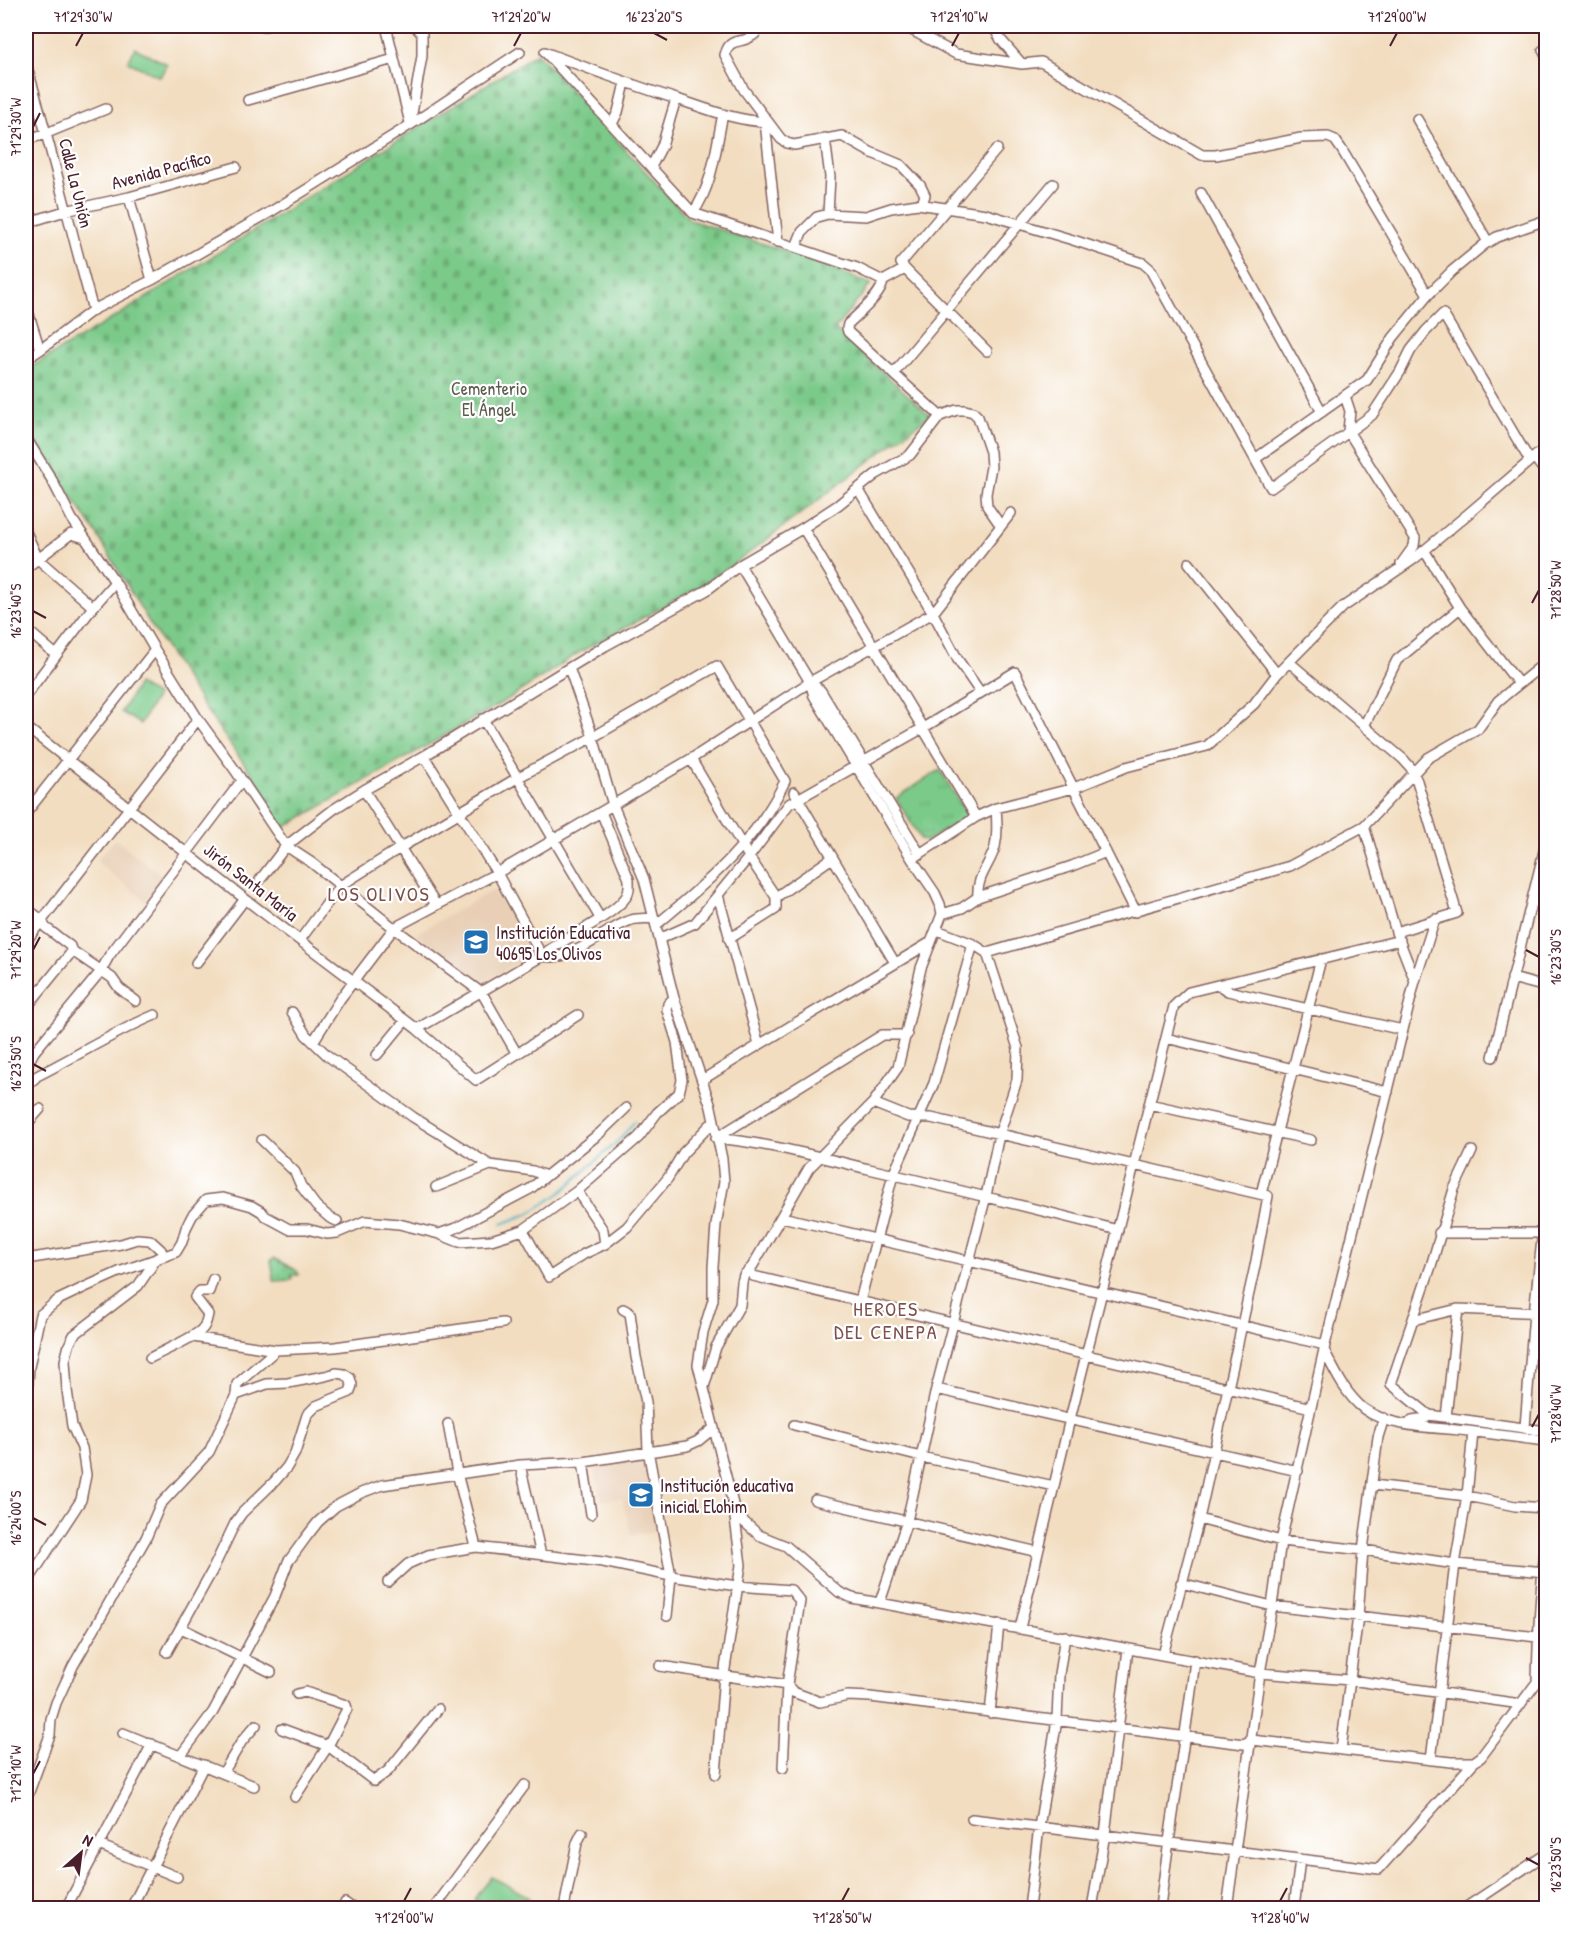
<svg xmlns="http://www.w3.org/2000/svg" width="1572" height="1934" font-family="'Patrick Hand',sans-serif">
<defs>
<pattern id="grass-dots" width="8" height="8" patternUnits="userSpaceOnUse" patternTransform="scale(1.5)"><rect width="8" height="8" fill="#7cca8a"/><path d="M2 2h.1M6 6h.1" fill="none" stroke="#6dad77" stroke-width="1.8" stroke-linecap="round"/></pattern>
<pattern id="cemetery-stones" width="16" height="16" patternUnits="userSpaceOnUse" patternTransform="scale(1.5)"><rect width="16" height="16" fill="#7cca8a"/><path d="M2 7V4a2 2 0 0 1 4 0v3zM10 15v-3a2 2 0 0 1 4 0v3z" fill="#6dad77"/></pattern>
<pattern id="park-tufts" width="24" height="20" patternUnits="userSpaceOnUse" patternTransform="scale(1.5)"><rect width="24" height="20" fill="#7cca8a"/><path d="M3 7l-1-3M5 7V3M7 7l1-3M15 17l-1-3M17 17v-4M19 17l1-3" fill="none" stroke="#6dad77"/></pattern>
</defs>
<rect width="100%" height="100%" fill="#fff"/>
<filter id="ink" filterUnits="userSpaceOnUse"><feTurbulence type="fractalNoise" baseFrequency=".0167" numOctaves="2"/><feDisplacementMap in="SourceGraphic" scale="12" xChannelSelector="R" yChannelSelector="G"/><feConvolveMatrix kernelMatrix="1 2 1 2 8 2 1 2 1" color-interpolation-filters="sRGB"/></filter>
<filter id="wash" filterUnits="userSpaceOnUse"><feTurbulence type="fractalNoise" baseFrequency=".008" numOctaves="4" result="noise"/><feDisplacementMap in="SourceGraphic" scale="24" xChannelSelector="R" yChannelSelector="G"/><feGaussianBlur stdDeviation="1.35" result="paint"/><feColorMatrix in="noise" values="0 0 0 0 0 0 0 0 0 0 0 0 0 0 0 0 0 1.4 0 .05"/><feComposite in="paint" operator="in"/></filter>
<g filter="url(#wash)">
<rect width="100%" height="100%" fill="#f2ddc0"/>
<!-- built -->
<path fill="#e8cfb5" d="M115,839L164,877L145,901L96,861Z
M493,890H497L531,950L530,956L482,983L416,934Z
M644,1455L656,1531L631,1535L622,1498L601,1501L593,1465Z"/>
<!-- grass -->
<path fill="url(#grass-dots)" stroke="#63745a" stroke-width="1.5" d="M274,1258L297,1271L299,1275H292V1280L274,1281L271,1260Z"/>
<!-- cemetery -->
<path fill="url(#cemetery-stones)" stroke="#63745a" stroke-width="1.5" d="M537,53L690,220L795,254L871,284L835,329L930,415L745,556L696,589L578,653L510,698L280,830L255,779L203,706L149,622L95,531L26,428V370L122,313Z"/>
<!-- park -->
<path fill="url(#park-tufts)" stroke="#63745a" stroke-width="1.5" d="M940,770L968,816L926,841L921,840L896,798Z"/>
<!-- garden -->
<path fill="#7cca8a" stroke="#63745a" stroke-width="1.5" d="M135,48L167,64L160,77L128,62Z
M138,684L157,696L140,724L121,712Z
M492,1877L529,1897L521,1908H492L474,1899Z"/>
<g fill="none" stroke-linecap="round" stroke-linejoin="round">
<!-- stream -->
<path stroke="#40abbf" stroke-width="2" d="M502,1224L530,1213L559,1194L619,1140L635,1121"/>
</g>
</g>
<g filter="url(#ink)">
<g fill="none" stroke-linecap="round" stroke-linejoin="round">
<defs>
<path id="minor" d="M263,26H266
M386,26L410,123
M762,26C759,29 756,34 752,36C740,45 730,36 725,55L744,90L781,139L787,143L794,145L842,136L870,152L901,165L920,185L925,195L923,201L918,204
M904,26L956,54L1022,64L1041,62L1202,155H1216L1301,138L1328,137L1335,140L1342,150L1428,295
M993,26L1001,40L1022,64
M26,28L29,26
M1543,50L1546,56
M545,52L693,213L857,268L883,281C882,295 858,314 848,324L847,328L848,332L940,416
M547,53C592,70 637,87 683,101C712,111 738,121 768,122
M26,64C51,145 70,228 93,310
M248,100L394,59
M1417,119L1488,242
M765,122L778,242
M612,124L618,112L625,83
M410,125L422,56V34L415,26
M825,138L830,177L828,214
M26,140L47,133L106,109
M651,167L662,146L676,99
M1201,193L1322,412
M129,197L152,280
M693,213C713,185 716,147 723,114
M26,223L65,211L129,197L236,167
M796,247L802,232L817,217L828,214L866,216L891,208L918,204L986,214L1073,240L1143,263L1150,269L1271,488L1372,415L1400,372L1411,350L1426,331L1443,314L1530,461
M905,269L987,351
M883,281L905,269L901,263L997,149
M26,305L40,350
M26,359L40,350L93,310L152,280L272,211L410,125L520,52
M894,373L1053,184
M1345,396L1350,411L1348,431L1415,538L1414,546L1401,564
M26,438L52,480L72,519L115,582L155,650L198,719L26,941
M1534,457L1546,473
M1255,459L1367,380L1393,338L1428,295L1452,271L1485,244L1497,237L1546,220
M858,489L933,613L958,660L980,692
M803,528L976,817
M26,532L38,559L93,607
M1424,550L1460,608L1519,684
M1189,563L1277,674
M26,568L71,534L85,538
M26,629L56,655
M1289,662L1403,759L1411,768L1417,781L1457,913L1396,932
M569,668L593,737L613,805L644,879L674,998L711,1107L722,1159L724,1182L716,1225L713,1267V1300L703,1332L698,1365L734,1508L743,1521L759,1535L786,1546L839,1592L852,1598L1260,1673L1350,1680L1521,1704
M810,682L821,691L920,854
M26,695L93,607L115,582
M198,719L235,770L286,846L312,863L394,928L482,993L517,1054
M483,719L600,918
M1364,726L1397,660L1460,608
M26,727L245,899L417,1029L476,1080L578,1015
M424,756L497,873L542,956C574,963 602,930 631,920C639,918 646,919 654,918
M691,759L749,857L776,897L832,858
M364,790L436,905
M794,792L895,963
M26,813L155,650
M1364,826L1396,932L1415,981
M912,859L976,817L996,808L1074,788L1126,767L1207,746L1254,704L1277,674L1343,607L1414,559L1469,513L1546,447
M260,880L286,846L334,809L364,790L424,756L605,646L707,590L740,565L803,528L838,505L875,475L910,455L940,416L957,410H965L973,412L978,417L990,452L991,467L986,494L987,506L1001,526
M718,895L759,1045
M978,897C976,877 990,865 995,847C998,833 997,821 996,808
M1532,901L1546,905
M26,908L42,920L45,927L70,946L71,950L112,978L119,988L136,1001
M942,914L962,908L978,897L1072,866L1106,852
M659,939L695,923L749,857L789,804L923,728L1015,672L1136,912
M729,939L776,909V897
M300,940L340,886L400,848L517,778L593,737L717,666L785,781C757,841 706,884 656,925
M987,953L1290,866L1364,826L1428,758L1478,729L1498,701L1546,662
M196,963L245,899
M1512,978L1546,987
M1218,985L1228,991L1403,1030
M26,1008L70,954L71,950
M292,1012L306,1035L328,1056L413,1117L490,1165L533,1171L546,1176
M417,1029L542,956L549,950C567,938 615,914 626,897C630,892 629,886 629,879L601,812
M1166,1038L1388,1092
M313,1042L340,999L394,928L497,873L691,759L810,682L933,613L1011,513
M377,1055L405,1021
M1493,1057L1546,843
M26,1060L28,1063L34,1052L101,971L109,956L242,780
M33,1080L37,1076C77,1056 114,1032 155,1015
M702,1080L759,1045L931,942
M873,1103L908,1117L931,1118L1268,1196L1255,1266L1199,1519L1163,1655
M1149,1104L1311,1140
M26,1125L40,1109
M716,1138C767,1143 819,1157 869,1169C952,1188 1035,1209 1118,1230
M716,1138L882,1035H907
M262,1140L295,1172L301,1186L316,1206L330,1218L337,1221
M1472,1151L1454,1189L1431,1266L1391,1384L1429,1415L1546,1431
M436,1187L490,1165
M577,1191L603,1230L605,1244
M1261,1194L1321,959
M782,1217L1325,1345
M523,1230L549,1277L584,1254L605,1244L627,1227L668,1178L683,1153L714,1121
M1439,1233H1546
M439,1234L459,1242L476,1241L491,1240L523,1230L577,1191L639,1137L657,1113L679,1093L682,1080L677,1042L667,1010L668,1004L674,998
M26,1259L121,1244L137,1239L150,1240L161,1250L163,1256
M753,1276L1311,1408
M860,1301L893,1175L934,1083L973,944
M623,1309L630,1313L636,1357L646,1402L648,1450L671,1576L667,1616
M1413,1320L1458,1309L1546,1313
M193,1337L276,1350
M1325,1352C1335,1372 1346,1395 1364,1409C1392,1429 1435,1427 1468,1431C1494,1434 1520,1438 1546,1441
M150,1358C161,1352 198,1336 203,1328C206,1325 207,1318 208,1314L195,1297L200,1291H209L213,1279
M704,1387L716,1347L740,1305L742,1282L744,1275L752,1267L809,1168L873,1103L898,1067L921,968L942,914L940,904L935,893L912,859L814,696L810,682L740,565
M936,1389L1298,1471
M26,1410L29,1367L40,1315L58,1300L83,1288L119,1272L176,1252L182,1242L186,1228L192,1216L206,1200L223,1198L252,1206L262,1212L265,1216L289,1229H307L327,1234L337,1233L365,1221L399,1224L439,1234L456,1228L530,1189L600,1133L626,1108
M1446,1417L1458,1309
M448,1424L457,1473L476,1547
M1409,1424L1412,1420L1426,1418L1429,1415
M794,1425L921,1457L1054,1486
M1525,1427L1534,1313L1546,1203
M583,1462L591,1514
M520,1465L541,1555
M1373,1485L1467,1496L1515,1506L1546,1508
M815,1500L1038,1552
M1199,1519L1281,1541L1363,1550L1455,1564L1546,1572
M388,1582L408,1564L428,1555L476,1547L603,1562L671,1576L737,1586L791,1590L800,1601L787,1685L783,1768
M1181,1583L1272,1606L1546,1638
M26,1584L81,1500L86,1475L82,1448L72,1426L67,1390L65,1361L69,1345L74,1335L138,1286L157,1258
M880,1602L907,1521L936,1389L986,1196L999,1135L1017,1080L1018,1048L987,953L973,944L937,930
M181,1628L271,1672
M1020,1628L1070,1419L1174,1006L1189,992L1400,940
M167,1652L212,1571L235,1523L242,1513L275,1481L287,1467L295,1453L307,1415L316,1406L350,1392L352,1385L350,1378L344,1374L336,1373L325,1376L288,1383L267,1384L236,1395
M660,1666L787,1685L793,1692L820,1702L848,1696L870,1697L1244,1744L1251,1740L1451,1762H1474L1481,1757L1546,1670
M1537,1682C1538,1636 1540,1589 1546,1543
M990,1713L999,1624
M282,1729L328,1746L374,1781L388,1771L438,1709
M123,1733L254,1786
M1341,1750L1358,1616L1363,1550L1378,1437L1384,1418
M181,1755L213,1712L275,1596L288,1562L307,1536L318,1522L336,1506L361,1493L382,1485L520,1465L583,1462L687,1446L698,1441L714,1428
M1431,1760L1455,1564L1467,1496L1473,1432
M223,1773L242,1741L256,1725
M716,1774L724,1675L741,1565L734,1510
M26,1796L29,1792L50,1735L51,1719L56,1703L73,1666L146,1538L160,1505L209,1452L236,1395L237,1384L276,1350L335,1347L503,1323
M295,1797L328,1746L347,1709L346,1705L305,1692L297,1694
M972,1819C1108,1835 1243,1852 1379,1869L1474,1762
M99,1845L177,1877
M345,1903L352,1908
M66,1908L152,1744
M131,1908L204,1765
M434,1908L525,1785
M564,1908L577,1843L582,1833
M1029,1908L1039,1827L1057,1720L1059,1674L1065,1636
M1092,1908L1105,1834L1128,1649
M1160,1908C1170,1825 1185,1743 1195,1660
M1227,1908L1260,1673L1272,1606L1281,1541L1325,1345L1415,981L1435,919
M1294,1908L1300,1859
M1465,1908L1546,1854"/>
</defs>
<!-- minor casing -->
<use href="#minor" stroke="#85625f" stroke-width="12"/>
<!-- minor -->
<use href="#minor" stroke="#fff" stroke-width="9"/>
</g>
</g>
<!-- ticks -->
<path fill="none" stroke="#4a1f2b" stroke-width="2" d="M654,33L667,40M76,46L83,33M514,46L521,33M952,46L959,33M1390,46L1397,33M33,127L40,113M1532,603L1539,590M33,611L46,618M33,950L40,937M1526,950L1539,957M33,1064L46,1071M1532,1427L1539,1414M33,1518L46,1525M33,1774L40,1761M1526,1858L1539,1865M404,1901L411,1888M842,1901L849,1888M1280,1901L1287,1888"/>
<!-- icons -->
<defs>
<symbol id="school-square" viewBox="-11 -11 22 22"><rect x="-9" y="-9" width="18" height="18" rx="4" fill="#1f6fb2" stroke="#fff"/><path d="M0-5L7-2L0 1L-7-2ZM-4 1L0 2.5L4 1V4Q0 6-4 4Z" fill="#fff"/></symbol>
</defs>
<g fill-rule="evenodd">
<use href="#school-square" x="461" y="927" width="30" height="30"/>
<use href="#school-square" x="626" y="1480" width="30" height="30"/>
</g>
<g text-anchor="middle" dominant-baseline="central" stroke-width="4.5" stroke-linejoin="round" paint-order="stroke">
<!-- street labels -->
<g font-size="18" fill="#4a1f2b" stroke="#fff">
<text transform="translate(161 170) rotate(-15)">Avenida Pacífico</text>
<text transform="translate(76 183) rotate(76)">Calle La Unión</text>
<text transform="translate(251 882) rotate(38)">Jirón Santa María</text>
</g>
<!-- park labels -->
<g font-size="18" fill="#5c5b4c" stroke="#fff">
<text x="489" y="388">Cementerio<tspan x="489" dy="21">El Ángel</tspan></text>
</g>
<!-- poi labels -->
<g font-size="18" fill="#4a1f2b" stroke="#fff" text-anchor="start">
<text x="496" y="932">Institución Educativa<tspan x="496" dy="21">40695 Los Olivos</tspan></text>
<text x="660" y="1485">Institución educativa<tspan x="660" dy="21">inicial Elohim</tspan></text>
</g>
<!-- neighbourhood labels -->
<g font-size="20" letter-spacing="1.5" fill="#7d504d" stroke="#fff">
<text x="379" y="893">LOS OLIVOS</text>
<text x="886" y="1308">HEROES<tspan x="886" dy="23">DEL CENEPA</tspan></text>
</g>
</g>
<!-- margin -->
<rect width="1572" height="1934" fill="none" stroke="#fff" stroke-width="66"/>
<!-- north arrow -->
<g transform="translate(81 1853) rotate(28)" stroke="#ffffff" stroke-width="4.5" paint-order="stroke">
<path d="M0-4.5L10 22L0 15L-10 22Z" fill="#4a1f2b"/>
<text y="-9" font-size="16" font-weight="bold" text-anchor="middle" fill="#4a1f2b">N</text>
</g>
<rect x="33" y="33" width="1506" height="1868" fill="none" stroke="#4a1f2b" stroke-width="2"/>
<g font-size="15" text-anchor="middle" fill="#4a1f2b">
<text x="83" y="22">71°29'30"W</text>
<text x="521" y="22">71°29'20"W</text>
<text x="654" y="22">16°23'20"S</text>
<text x="959" y="22">71°29'10"W</text>
<text x="1397" y="22">71°29'00"W</text>
<text transform="translate(16 127) rotate(-90)" y="5">71°29'30"W</text>
<text transform="translate(1556 590) rotate(-90)" y="5">71°28'50"W</text>
<text transform="translate(16 611) rotate(-90)" y="5">16°23'40"S</text>
<text transform="translate(16 950) rotate(-90)" y="5">71°29'20"W</text>
<text transform="translate(1556 957) rotate(-90)" y="5">16°23'30"S</text>
<text transform="translate(16 1064) rotate(-90)" y="5">16°23'50"S</text>
<text transform="translate(1556 1414) rotate(-90)" y="5">71°28'40"W</text>
<text transform="translate(16 1518) rotate(-90)" y="5">16°24'00"S</text>
<text transform="translate(16 1774) rotate(-90)" y="5">71°29'10"W</text>
<text transform="translate(1556 1865) rotate(-90)" y="5">16°23'50"S</text>
<text x="404" y="1923">71°29'00"W</text>
<text x="842" y="1923">71°28'50"W</text>
<text x="1280" y="1923">71°28'40"W</text>
</g>
</svg>
